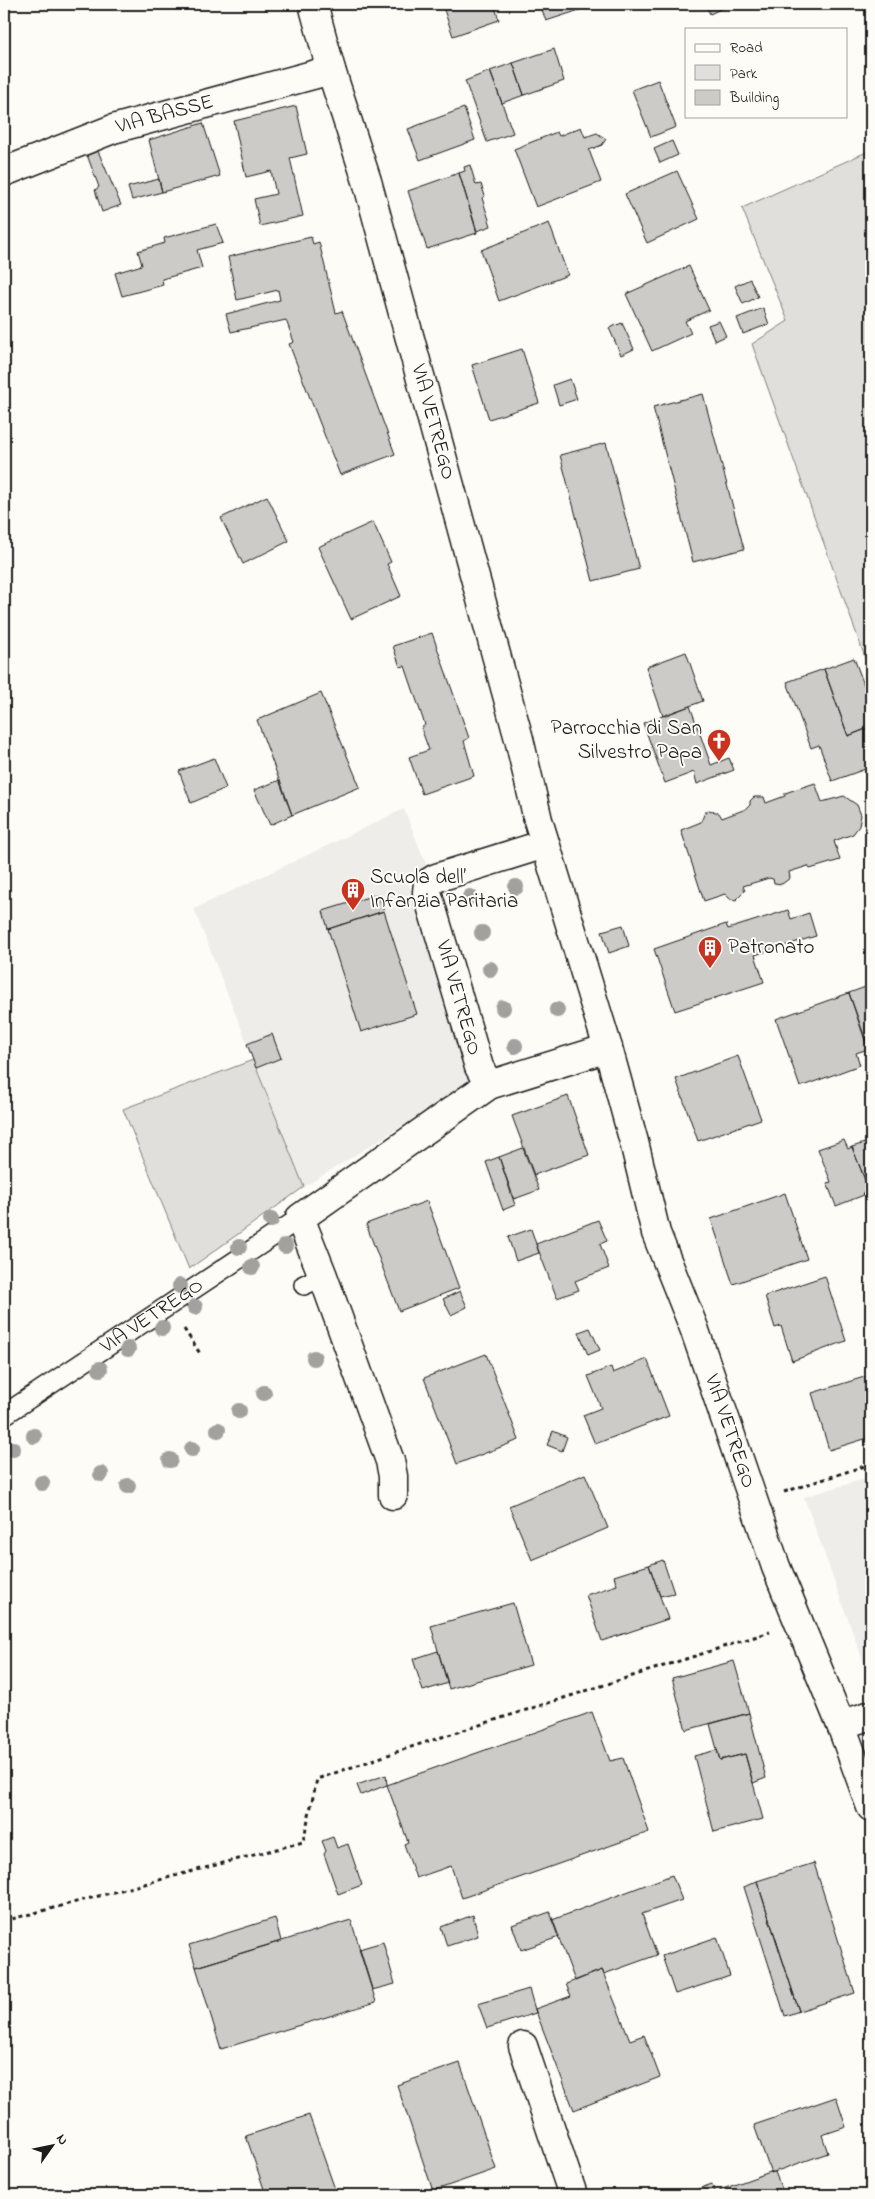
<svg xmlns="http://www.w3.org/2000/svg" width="875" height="2199" font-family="'Indie Flower',sans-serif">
<rect width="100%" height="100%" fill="#fdfcf7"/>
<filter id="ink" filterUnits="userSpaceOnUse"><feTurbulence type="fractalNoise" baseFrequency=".02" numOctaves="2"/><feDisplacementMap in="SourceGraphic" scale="10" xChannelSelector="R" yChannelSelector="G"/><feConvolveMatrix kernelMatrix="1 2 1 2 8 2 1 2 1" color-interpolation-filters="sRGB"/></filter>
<g filter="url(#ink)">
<!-- built -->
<path fill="#eeede9" d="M404,809L428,869L406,875L474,1081L304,1187L194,909Z
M871,1477V1661L864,1664L804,1497Z"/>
<!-- green -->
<path fill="#e0dfdb" stroke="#7e7e7c" d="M871,150V674L752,344L788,321L742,208Z
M253,1060L304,1187L189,1269L123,1109Z"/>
<!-- building -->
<path fill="#cccbc8" stroke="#1c1c1c" d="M442,4H494L499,20L453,36Z
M540,4H598L546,21Z
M705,4H731L710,14Z
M554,49L564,81L524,95L513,63Z
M513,63L524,95L502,103L490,71Z
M490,71L513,133L487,142L465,81Z
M658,80L676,127L651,137L632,90Z
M296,106L307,154L290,158L303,216L260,226L254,199L276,194L271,171L246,177L234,121Z
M464,108L475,140L420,160L408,129Z
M203,123L220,176L162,192L149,140Z
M581,127L585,137L597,133L606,139L602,145L589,150L601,182L536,207L514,149L557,132L559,136Z
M672,141L678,155L660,163L654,149Z
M98,151L121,205L102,212L95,190L99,187L87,155Z
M470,165L476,185L481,184L485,196L482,198L491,226L477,231L459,173L465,171L464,167Z
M677,171L699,219L647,243L625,194Z
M459,173L477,233L427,249L408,191Z
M159,179L162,192L132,200L128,187Z
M549,223L568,275L499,301L481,250Z
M216,224L223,243L197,250L202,268L162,279L163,285L122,296L115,273L142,265L138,251L165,243L164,238Z
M311,237L313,244L319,242L336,313L342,311L395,454L340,475L289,344L294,342L286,320L231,332L226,314L280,300L278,290L237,300L228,257Z
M689,266L709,310L685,321L691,333L652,351L626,294Z
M750,279L758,297L743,304L735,286Z
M763,308L769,324L743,334L737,318Z
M719,321L726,336L715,341L708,325Z
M622,323L634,349L621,355L609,328Z
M522,349L539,403L489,419L472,365Z
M570,379L577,399L559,405L553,385Z
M703,394L744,549L693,562L653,407Z
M606,443L639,569L593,581L560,455Z
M267,496L289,541L243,564L221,518Z
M373,522L391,562L387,564L401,596L351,619L318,547Z
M432,633L469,738L464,741L474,776L422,794L409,757L429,750L421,728L425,725L405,666L400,667L393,646Z
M686,652L703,701L663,716L646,667Z
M854,658L871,704V727L848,736L824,669Z
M824,669L848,736L871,727V767L832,781L819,745L811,748L787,682Z
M321,693L360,787L292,815L257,720Z
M690,706L711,765L729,758L734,770L697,784L694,772L665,783L643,723Z
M214,758L226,788L191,803L179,771Z
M280,780L292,815L270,825L254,790Z
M815,783L822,802L844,796L857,805L861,815L859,826L853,834L834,841L840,860L810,869L808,866L789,872L790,878L782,884L774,883L773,879L769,878L743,886L745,891L736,900L730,899L725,894L704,901L681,830L701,822L705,812L709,810L719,813L722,818L746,809L750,805V801L754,797H764L766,803L785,796V793Z
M378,894L384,911L328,929L323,911Z
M788,910L791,919L809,913L816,936L755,955L764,982L675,1011L654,949L726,924L728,929Z
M384,911L417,1014L361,1032L328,929Z
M623,925L629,946L609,953L602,931Z
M871,985V1048L869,1049L849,993Z
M849,993L868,1049L856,1053L860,1065L800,1087L776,1019Z
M272,1034L281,1058L256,1068L247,1044Z
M738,1056L761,1119L698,1141L676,1079Z
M568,1096L589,1155L534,1175L512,1116Z
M844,1140L848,1149L852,1147L869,1190L863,1192L864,1195L836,1206L827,1183L831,1182L818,1149Z
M868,1142L871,1152V1189L869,1190L852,1147Z
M523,1148L539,1190L514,1199L499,1157Z
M499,1157L515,1205L503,1210L486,1162Z
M785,1193L807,1259L733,1284L711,1219Z
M427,1201L459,1288L399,1311L366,1224Z
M598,1220L607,1241L600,1244L609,1268L575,1281L579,1290L557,1298L536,1244Z
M531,1229L539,1253L516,1261L508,1237Z
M825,1276L846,1341L792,1361L781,1326L775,1328L765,1296Z
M460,1291L467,1307L451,1315L443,1299Z
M590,1328L600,1350L588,1355L579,1332Z
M486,1354L519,1440L457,1464L424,1378Z
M647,1359L669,1416L595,1444L583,1415L601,1408L588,1376L611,1367L613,1373Z
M871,1375V1437L829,1450L812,1393Z
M553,1431L567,1437L562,1451L547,1445Z
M585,1474L608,1528L532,1560L509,1506Z
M663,1560L674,1593L660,1596L649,1565Z
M649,1565L668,1619L602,1641L586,1595L617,1585L614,1576Z
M513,1603L531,1665L449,1689L431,1626Z
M438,1651L448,1683L423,1691L413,1659Z
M734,1661L749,1713L686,1730L672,1678Z
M592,1712L610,1761L623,1758L649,1832L462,1898L451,1866L416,1878L404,1844L408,1842L387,1785Z
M749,1713L766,1778L753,1783L745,1754L720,1760L710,1724Z
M717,1750L720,1760L745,1754L763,1819L714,1832L694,1756Z
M386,1775L387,1785L361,1795L357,1785Z
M333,1837L337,1848L348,1844L362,1885L338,1894L324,1854L326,1851L322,1841Z
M814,1863L855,1993L799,2011L757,1881Z
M672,1875L682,1900L642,1914L657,1955L604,1974L602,1970L575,1981L552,1920Z
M757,1881L799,2011L785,2016L744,1887Z
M550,1912L559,1937L521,1950L512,1925Z
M473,1915L478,1936L447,1946L441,1927Z
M275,1918L281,1941L196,1967L189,1945Z
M351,1920L376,2002L221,2049L196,1967Z
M717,1937L730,1976L675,1994L662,1956Z
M383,1942L395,1984L372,1990L359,1949Z
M602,1970L630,2040L644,2035L660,2077L574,2110L535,2009L571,1996L566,1984Z
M529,1989L536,2013L487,2028L478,2004Z
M460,2063L496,2169L433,2191L397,2085Z
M836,2097L846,2127L822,2135L828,2153L771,2173L754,2125Z
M309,2115L337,2195H266L246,2136Z
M770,2172H775L784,2195H722L720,2190Z
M712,2184L716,2195H700L698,2189Z"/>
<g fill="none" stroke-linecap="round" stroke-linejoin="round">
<defs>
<g id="lane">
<path d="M304,1285L323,1276"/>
<path id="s1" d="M4,1415L300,1218"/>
</g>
<g id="street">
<path id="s2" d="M313,4L331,70L367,181L519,739L538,820L608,1048L634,1142L656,1233L694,1328L776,1567L841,1725L871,1807"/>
<path id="s3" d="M4,172L113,129L331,70"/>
<path d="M489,1085L479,1067L427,892L428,883L436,878L545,844"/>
<path d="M393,1495V1476L390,1461L323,1276L300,1218L489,1085L608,1048"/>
<path d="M841,1725L871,1715"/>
<path d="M523,2046L573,2195"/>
</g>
</defs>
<!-- lane casing -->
<use href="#lane" stroke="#1c1c1c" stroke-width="22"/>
<!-- street casing -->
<use href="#street" stroke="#1c1c1c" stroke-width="31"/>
<!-- path -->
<path stroke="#1c1c1c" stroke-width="3" stroke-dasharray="4 4" stroke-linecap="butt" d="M184,1329L201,1355
M784,1492L871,1464
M4,1921L303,1842L317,1779L417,1745L770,1632"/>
<!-- lane -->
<use href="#lane" stroke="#fdfcf7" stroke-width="19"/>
<!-- street -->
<use href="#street" stroke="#fdfcf7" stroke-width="28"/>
</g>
<!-- trees -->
<g fill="#a2a19e">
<circle cx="516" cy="887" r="8"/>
<circle cx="470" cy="897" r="8"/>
<circle cx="482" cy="933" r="8"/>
<circle cx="490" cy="969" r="8"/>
<circle cx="503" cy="1008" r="8"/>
<circle cx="557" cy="1010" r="8"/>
<circle cx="515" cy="1046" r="8"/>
<circle cx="271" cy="1220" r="8"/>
<circle cx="285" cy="1246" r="8"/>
<circle cx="239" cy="1247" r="8"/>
<circle cx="252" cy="1267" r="8"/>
<circle cx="180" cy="1286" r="8"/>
<circle cx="195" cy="1307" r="8"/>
<circle cx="162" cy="1328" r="8"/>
<circle cx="128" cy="1349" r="8"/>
<circle cx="314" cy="1358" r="8"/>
<circle cx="100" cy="1369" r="8"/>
<circle cx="264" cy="1393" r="8"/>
<circle cx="239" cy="1411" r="8"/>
<circle cx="218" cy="1430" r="8"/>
<circle cx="34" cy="1436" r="8"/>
<circle cx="13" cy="1449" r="8"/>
<circle cx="192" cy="1449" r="8"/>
<circle cx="170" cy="1460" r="8"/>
<circle cx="101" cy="1474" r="8"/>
<circle cx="42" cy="1483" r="8"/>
<circle cx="128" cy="1486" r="8"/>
</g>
</g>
<!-- icons -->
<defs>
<symbol id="church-pin" viewBox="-11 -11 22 30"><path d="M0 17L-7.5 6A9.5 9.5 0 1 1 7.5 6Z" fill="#c8321e" stroke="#fdfcf7"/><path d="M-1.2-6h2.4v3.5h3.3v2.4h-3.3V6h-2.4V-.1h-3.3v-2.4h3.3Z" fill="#fff"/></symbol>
<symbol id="building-pin" viewBox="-11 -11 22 30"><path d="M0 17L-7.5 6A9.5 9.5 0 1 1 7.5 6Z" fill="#c8321e" stroke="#fdfcf7"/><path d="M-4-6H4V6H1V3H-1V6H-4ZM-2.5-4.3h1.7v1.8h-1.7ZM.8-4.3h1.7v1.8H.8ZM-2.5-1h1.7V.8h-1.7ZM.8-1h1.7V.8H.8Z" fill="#fff"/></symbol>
</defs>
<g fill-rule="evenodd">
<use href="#church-pin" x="705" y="727" width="28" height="38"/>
<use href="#building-pin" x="339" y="876" width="28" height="38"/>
<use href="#building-pin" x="696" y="934" width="28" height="38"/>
</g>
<g text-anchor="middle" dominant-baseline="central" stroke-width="4" stroke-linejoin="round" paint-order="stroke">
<!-- street labels -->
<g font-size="21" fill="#1c1c1c" stroke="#fdfcf7">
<text stroke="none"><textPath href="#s3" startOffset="171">VIA BASSE</textPath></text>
<text stroke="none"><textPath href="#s2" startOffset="435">VIA VETREGO</textPath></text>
<text transform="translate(458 998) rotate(74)">VIA VETREGO</text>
<text stroke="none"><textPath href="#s1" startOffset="178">VIA VETREGO</textPath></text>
<text stroke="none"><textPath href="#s2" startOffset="1488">VIA VETREGO</textPath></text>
</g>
<!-- poi labels -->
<g font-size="21" fill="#1c1c1c" stroke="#fdfcf7" text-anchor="start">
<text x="702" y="729" text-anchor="end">Parrocchia di San<tspan x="702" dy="24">Silvestro Papa</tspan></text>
<text x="370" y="878">Scuola dell’<tspan x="370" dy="24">Infanzia Paritaria</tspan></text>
<text x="728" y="948">Patronato</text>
</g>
</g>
<!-- margin -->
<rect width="875" height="2199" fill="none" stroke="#fdfcf7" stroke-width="20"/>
<rect x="10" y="10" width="855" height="2179" fill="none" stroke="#1c1c1c" stroke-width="2" filter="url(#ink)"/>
<!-- legend -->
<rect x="685" y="28" width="162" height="90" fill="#fdfcf7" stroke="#a3a29f"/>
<rect x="695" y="44" width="25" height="8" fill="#fdfcf7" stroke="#a3a29f"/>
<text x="730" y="52" font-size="15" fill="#1c1c1c">Road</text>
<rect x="695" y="65" width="25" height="15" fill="#e0dfdb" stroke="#a3a29f"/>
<text x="730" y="78" font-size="15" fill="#1c1c1c">Park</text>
<rect x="695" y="90" width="25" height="15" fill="#cccbc8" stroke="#a3a29f"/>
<text x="730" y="102" font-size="15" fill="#1c1c1c">Building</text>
<!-- north arrow -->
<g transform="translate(52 2146) rotate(57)" stroke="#fdfcf7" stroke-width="4" paint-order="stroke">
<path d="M0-4L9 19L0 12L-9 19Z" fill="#1c1c1c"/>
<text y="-8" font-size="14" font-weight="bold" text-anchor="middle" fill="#1c1c1c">N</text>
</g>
</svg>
